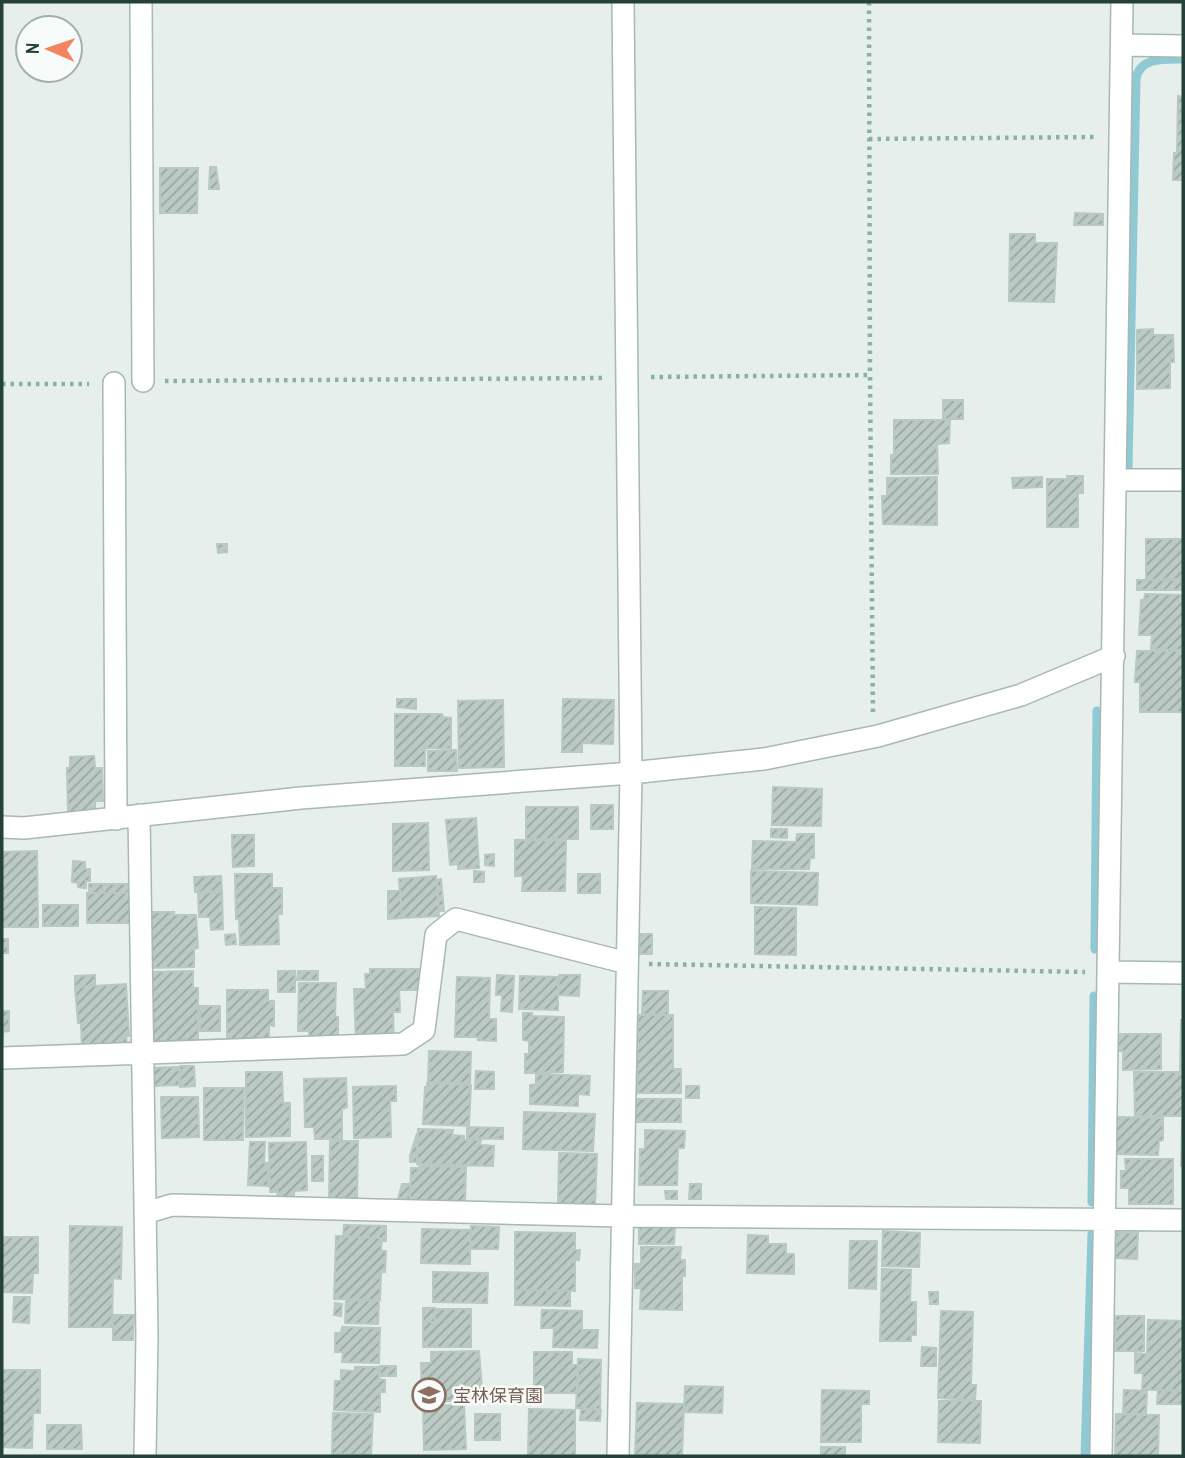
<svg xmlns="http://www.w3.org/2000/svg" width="1185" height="1458" font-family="'Archivo Narrow','Noto Sans JP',sans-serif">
<defs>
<pattern id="building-hatch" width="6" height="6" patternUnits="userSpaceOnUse" patternTransform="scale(1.75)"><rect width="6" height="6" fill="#bbcac4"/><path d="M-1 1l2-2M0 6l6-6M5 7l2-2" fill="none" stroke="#98a6a0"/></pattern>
</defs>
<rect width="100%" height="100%" fill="#e6efeb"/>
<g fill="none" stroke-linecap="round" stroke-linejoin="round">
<!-- stream -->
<path stroke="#8ec9d4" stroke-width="9" d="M1128,467L1136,79C1140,57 1164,59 1183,59
M1095,949L1097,711
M1092,1202L1094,996
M1085,1456L1092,1234"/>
</g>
<!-- building -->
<path fill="url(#building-hatch)" stroke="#b8c9c2" stroke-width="2" d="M1178,96L1183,97V180H1173L1174,153H1177Z
M210,167H216L219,189H209Z
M160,168H198L197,213H160Z
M1075,213L1103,214V225H1074Z
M1010,234H1035V243H1057L1054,302L1009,301Z
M1153,329V335H1173L1174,362H1170V388L1137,389V330Z
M943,400H963V419H943Z
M894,420H950L949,443L937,444L938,474H891V455H894Z
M1067,476H1083V493H1078V527H1047V479H1068Z
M937,477V525L883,524L882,496H887V478Z
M1042,477V487L1013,488L1012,478Z
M1146,539H1183V579L1146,580Z
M217,544H227V552L218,553Z
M1137,580H1182V590H1137Z
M1145,594L1183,595V650L1151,649L1152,635H1139L1141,600H1144Z
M1137,651H1183V712H1140V682H1135Z
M397,699H416V709L397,707Z
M563,699L614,700L613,744L582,743V752H562Z
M503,700L504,767L459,768L458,701Z
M395,714H442L443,717L451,718V749L425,748V766H395Z
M456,750L457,771H428V751Z
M94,756L95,768H102L103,801H95V810L68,813L67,768H70V757Z
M773,787L822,789L821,826L772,825Z
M591,805H613V829H591Z
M526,807H578V839H526Z
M476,818L479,868L458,869V864L450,865L446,820Z
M428,823L429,870L393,871V824Z
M771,829H787V838L771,837Z
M797,834H814V858H810L809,869H752L753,841L796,842Z
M232,835H254V866L233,867Z
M515,840L566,841L565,891H522L523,876H515Z
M37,851L38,927H2V852Z
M494,854V866L485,865V855Z
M73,861L85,862V869H90V881H86V888L78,887V883L72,882Z
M474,871L484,872V882H474Z
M751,871L818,873L817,905L751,903Z
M235,874H272V888H282V914H278L279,944L240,945L239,918L236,919Z
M578,874H600V893H578Z
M221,876L222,891L195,892L194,877Z
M436,876L439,916L402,918L399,879Z
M441,879L444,911H439L437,880Z
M89,884H129L128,893H89Z
M388,891H400L402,918L388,919Z
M222,892L223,929L211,930L210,917H199L198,893Z
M87,893H130L131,923H87Z
M43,905H78V926H43Z
M755,907L796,908V955L755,954Z
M146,912H174V915H196L198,948L194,949V967L148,968Z
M235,934L236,944L226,945L225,935Z
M639,934H652V954H639Z
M2,939H8V953H2Z
M370,969H420L421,990H399L400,1012H393L394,1043L356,1044L354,989H366L365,974H370Z
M193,971V988H198V1045H148V972Z
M278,971H295V992H278Z
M298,971H318V980H297Z
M95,975V986L75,987V976Z
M497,975L514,976L512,1012L501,1011L502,995H496Z
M559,975H580L579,996L558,995Z
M520,976L558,977V1010L519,1009Z
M457,977L490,978L489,1019H496V1041L478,1040V1037H455Z
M299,983H336L335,1017H338V1043L309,1042V1031H298Z
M126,984L129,1036H126L127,1045L82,1048L81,1023H78L75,987Z
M227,990H268V1001H274V1026L269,1025V1042H229L227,1037Z
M643,991H668V1015L642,1014Z
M200,1006H220V1031H200Z
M2,1011H9V1031L3,1032L2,1052Z
M523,1013H532V1016L564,1017L563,1072L525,1073V1054H529V1041L523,1040Z
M638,1015H673V1069H681V1093H637Z
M1181,1020H1183V1070H1180Z
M1117,1034H1161V1069L1123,1070V1051H1118Z
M429,1051L471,1052L470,1083L428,1082Z
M180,1066H194L195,1086L180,1087Z
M179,1067V1085L150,1086L149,1068Z
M476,1071L494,1072V1089H475Z
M246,1072H282L283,1103H290V1136L246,1137Z
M1134,1072H1183V1116H1135Z
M536,1074L590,1076L589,1095L578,1094V1106L530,1104V1085L536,1084Z
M346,1078L347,1107L342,1109V1139H315L314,1127H305L304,1079Z
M427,1083L471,1085L469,1126L423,1124L425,1087H427Z
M396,1086V1101H390L391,1137L354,1138L353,1087Z
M686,1086H699V1098H686Z
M204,1088H244L243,1140H204Z
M161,1097H198L199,1137L162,1138Z
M635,1099H681V1122H635Z
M524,1112L595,1114L593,1151L523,1149Z
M1116,1117L1163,1118V1140L1159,1141L1158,1155L1116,1154Z
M1182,1120H1183V1166H1181Z
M467,1127L503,1128V1139L467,1138Z
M418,1129L453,1130L452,1135L464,1136V1140H481L480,1145L494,1146L493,1166L417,1164Z
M645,1130L685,1131L684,1148H678L677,1185H639L640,1149H645Z
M417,1133V1162H410V1156Z
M330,1141H358L357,1200L329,1199Z
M250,1142H265L264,1163H268V1186L248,1185Z
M306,1142L307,1190L294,1191V1197H277L278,1192H270L269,1143Z
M559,1153L597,1154L595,1205L558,1203Z
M312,1156H323V1181H312Z
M1125,1159H1173V1204H1129V1188H1121V1171H1126Z
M419,1166L466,1167L465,1203L410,1201L411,1168H419Z
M402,1184H410V1203H397Z
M690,1184H701V1199H689Z
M665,1191H677V1199H666Z
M344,1225L386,1226V1241H381L382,1238L343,1237Z
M70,1226L122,1227L121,1279L113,1278L112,1327H69Z
M471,1226L499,1227L498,1249H470Z
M639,1226L675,1227L674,1244H639Z
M422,1229L470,1230V1264L421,1263Z
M883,1231L920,1233L919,1267L882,1266Z
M515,1232L575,1233V1250H580L579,1260H575V1291L515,1290Z
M1116,1233H1138L1137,1259L1115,1258Z
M748,1235L768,1236V1244H786V1254H794V1274L747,1273Z
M336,1236L382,1238L381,1251H386L385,1272H381L380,1300L334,1299Z
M2,1237H38V1273H33L32,1293L2,1292Z
M850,1241H877L876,1289L849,1288Z
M641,1247H681L680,1260H685V1276H682V1310L640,1309L641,1288H635V1264H641Z
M882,1269L911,1270L910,1302H916V1335H911V1341H880Z
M433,1272L488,1273L487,1303L433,1302Z
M515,1290L570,1291V1306L515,1305Z
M929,1292H938V1304H930Z
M14,1297H30L29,1323L13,1322Z
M346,1300L379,1301L378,1324L345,1323Z
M335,1303L342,1304L341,1316L334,1315Z
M423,1308H435V1322H423Z
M435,1309H471V1347H423V1322H435Z
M542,1310L582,1311V1330H598L597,1348L553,1347L554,1328H541Z
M941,1311L973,1312L971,1385H976L975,1400L938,1398Z
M113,1315H134L133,1340H113Z
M1116,1316H1144V1351H1115Z
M1148,1320L1183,1321V1390H1142L1143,1373H1135V1353L1147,1354Z
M342,1327L380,1328L379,1363L342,1362L343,1352H335V1333H341Z
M922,1347L936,1348V1366H921Z
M479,1351L483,1400L422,1402L421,1363H431V1352Z
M534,1352H572V1365H578V1393H534Z
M578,1359L601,1360L600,1409L576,1408Z
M380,1366H396V1376H380Z
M355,1367H379V1379L385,1380V1392H380V1412L334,1410L335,1381H341V1370L355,1371Z
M2,1370H40V1413H33L32,1448L2,1447Z
M685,1386L723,1387L722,1413L684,1412Z
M822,1390L869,1391V1404H861V1442H821Z
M1124,1390L1147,1391L1146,1414H1123Z
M1158,1390L1183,1391V1404H1157Z
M939,1401H981L980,1443L938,1442Z
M637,1403L684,1404L682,1456H635Z
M464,1405L466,1449L424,1450L423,1406Z
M529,1409L575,1410V1455H528Z
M581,1409L601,1410L600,1421L580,1420Z
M333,1413L373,1414L371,1455L332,1454Z
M475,1414H500V1440H475Z
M1116,1414L1159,1415L1158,1456L1115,1455Z
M47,1425H81L82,1449H47Z
M821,1447H845V1456H821Z"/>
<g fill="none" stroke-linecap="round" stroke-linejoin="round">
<defs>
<path id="street" d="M141,2L143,381
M1122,45L1183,46
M114,383L116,819
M1117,480H1183
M139,815L147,1335L145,1456
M2,827L24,828L301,798L631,773L764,759L878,736L1021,695L1114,656
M1108,972L1183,973
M2,1058L403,1044L424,1030L436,935L456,919L627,963
M145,1213L172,1205L621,1216L1183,1220
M618,1456L631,773L623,2
M1101,1456L1122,2"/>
</defs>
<!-- street casing -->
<use href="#street" stroke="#a8b8b2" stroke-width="24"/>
<!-- path -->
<path stroke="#86b3a5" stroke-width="4.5" stroke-dasharray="3.5 5" stroke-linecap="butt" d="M869,2L870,375
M869,139L1096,137
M651,377L870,375L873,715
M165,381L604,378
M2,384H89
M649,964L1085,972"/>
<!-- street -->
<use href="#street" stroke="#fff" stroke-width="21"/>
</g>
<!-- icons -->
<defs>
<symbol id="school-ring" viewBox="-11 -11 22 22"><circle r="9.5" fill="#f7fbf9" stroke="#8d6e63" stroke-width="1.5"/><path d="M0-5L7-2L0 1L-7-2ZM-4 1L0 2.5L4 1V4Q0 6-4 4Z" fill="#8d6e63"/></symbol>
</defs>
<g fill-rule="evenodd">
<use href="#school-ring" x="410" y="1376" width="38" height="38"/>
</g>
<g text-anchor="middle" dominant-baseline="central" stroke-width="5" stroke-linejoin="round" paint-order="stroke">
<!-- education labels -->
<g font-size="18" fill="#785e54" stroke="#f7fbf9" text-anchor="start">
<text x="453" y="1395">宝林保育園</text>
</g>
</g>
<!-- border -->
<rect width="1185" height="1458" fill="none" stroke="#24423a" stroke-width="7"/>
<!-- north arrow -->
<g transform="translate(49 49) rotate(272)"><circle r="33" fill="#f7fbf9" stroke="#a3b1ad" stroke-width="2"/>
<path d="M0-5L12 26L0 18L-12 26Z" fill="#f4845f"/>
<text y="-10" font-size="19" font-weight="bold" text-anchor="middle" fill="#24423a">N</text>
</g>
</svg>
